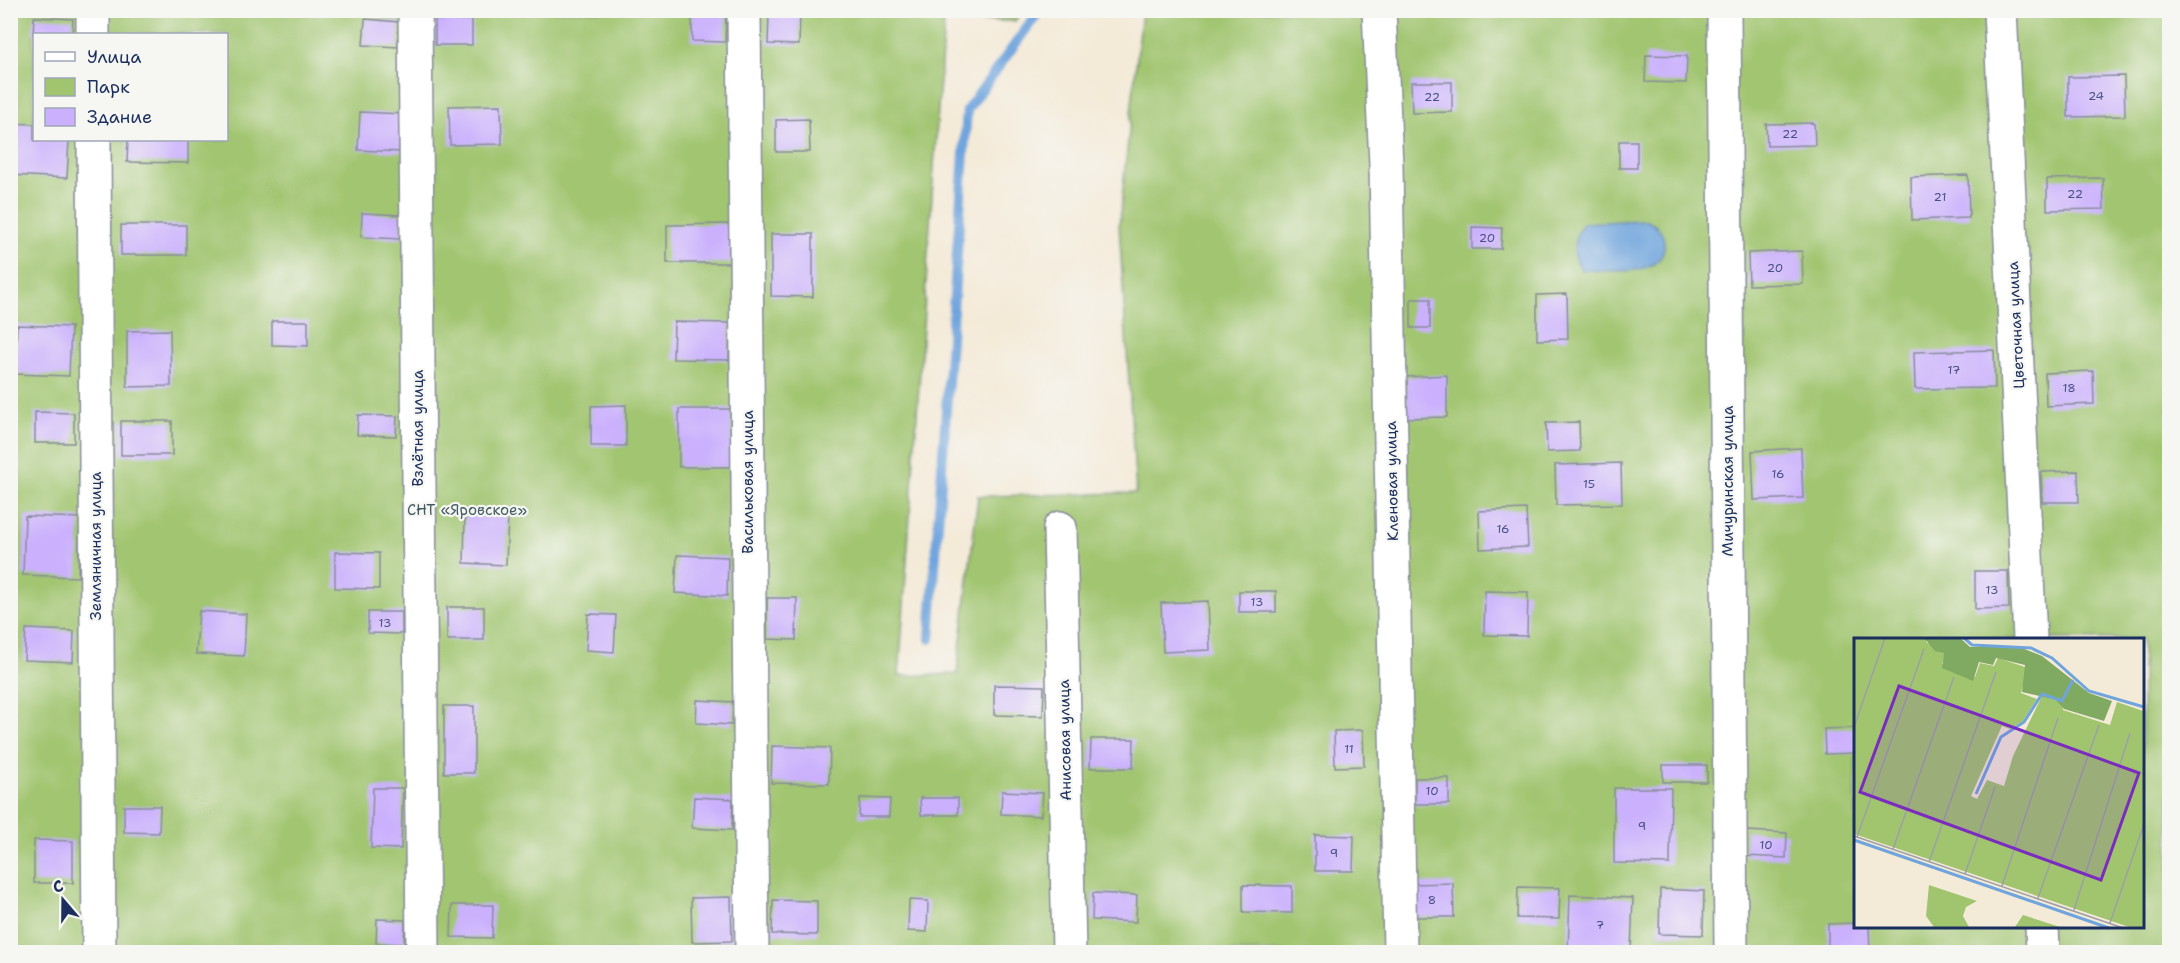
<svg xmlns="http://www.w3.org/2000/svg" width="2180" height="963" font-family="'Shantell Sans',sans-serif">
<rect width="100%" height="100%" fill="#f6f6f2"/>
<filter id="ink" filterUnits="userSpaceOnUse"><feTurbulence type="fractalNoise" baseFrequency=".0167" numOctaves="2"/><feDisplacementMap in="SourceGraphic" scale="12" xChannelSelector="R" yChannelSelector="G"/><feConvolveMatrix kernelMatrix="1 2 1 2 8 2 1 2 1" color-interpolation-filters="sRGB"/></filter>
<filter id="wash" filterUnits="userSpaceOnUse"><feTurbulence type="fractalNoise" baseFrequency=".008" numOctaves="4" result="noise"/><feDisplacementMap in="SourceGraphic" scale="24" xChannelSelector="R" yChannelSelector="G"/><feGaussianBlur stdDeviation="1.35" result="paint"/><feColorMatrix in="noise" values="0 0 0 0 0 0 0 0 0 0 0 0 0 0 0 0 0 1.4 0 .05"/><feComposite in="paint" operator="in"/></filter>
<g filter="url(#wash)">
<rect width="100%" height="100%" fill="#f4ead8"/>
<!-- green -->
<path fill="#a1c56f" stroke="#5e7a66" stroke-width="1.5" fill-rule="evenodd" d="M10,11H1023L1015,21H944L899,676L957,674L978,496L1136,493L1119,225L1142,11H2169V952H11ZM34,34H226V140H34ZM1856,639H2142V926H1856Z"/>
<!-- water -->
<path fill="#70a4dd" stroke="#466a9e" stroke-width="1.5" d="M1645,220C1656,225 1663,229 1664,243C1666,279 1607,270 1582,270C1571,256 1572,236 1584,223Z"/>
<g fill="none" stroke-linecap="round" stroke-linejoin="round">
<!-- stream -->
<path stroke="#70a4dd" stroke-width="10" d="M930,639L967,110L1040,10"/>
</g>
<g id="blocks">
<!-- building -->
<path fill="#cbb1fd" d="M692,13L726,15L725,42L692,41Z
M769,14L800,15L799,45L768,44Z
M34,17L73,19L72,34H33Z
M365,19L399,22L398,47L363,45Z
M435,20H472V45H435Z
M1646,55L1687,56L1686,83L1645,82Z
M2124,76L2125,116L2068,117V77Z
M1411,82H1452V112L1412,113Z
M501,105L502,144L450,145L449,106Z
M360,112L403,114L401,152L358,150Z
M809,119L810,152H776V120Z
M10,123L34,124V140H69L67,178L10,175Z
M1814,123L1815,145L1767,146L1766,124Z
M128,140H188V163L127,162Z
M1619,141H1637V168H1619Z
M1968,175L1969,218L1912,220L1911,177Z
M2103,178L2104,209L2047,210V179Z
M362,213L402,215L401,239L361,237Z
M730,224L731,263H667V225Z
M121,225H186V255H121Z
M1472,227L1502,228L1501,249H1472Z
M771,234H813V297L771,296Z
M1802,251L1803,284L1749,285L1748,253Z
M1567,294L1568,339L1537,340V295Z
M1411,299H1430V328H1411Z
M272,321H308V346L272,345Z
M674,322L730,323L729,360L673,359Z
M17,325L71,327L69,376L15,374Z
M170,330L171,386L127,387V331Z
M1994,350L1995,388L1915,389L1914,352Z
M2093,371L2094,404L2046,406L2045,373Z
M1447,375V417L1407,418L1406,377Z
M626,405V446H591V406Z
M679,409H731V467H679Z
M35,412L74,413V443H35Z
M358,415L397,416L396,436L357,435Z
M121,421H172V455H121Z
M1579,422L1580,451L1547,452L1546,423Z
M1801,448L1803,498L1754,500L1752,451Z
M1621,463L1622,504L1556,505L1555,465Z
M2078,471L2079,502H2042L2041,472Z
M1526,509L1528,547L1480,549L1479,511Z
M465,515L508,516L506,565L464,563Z
M25,516L80,518L78,577L23,575Z
M335,552L379,553V589L335,588Z
M677,555L728,557L727,596L675,593Z
M1975,571H2008L2009,608L1975,609Z
M1239,591H1276V612H1239Z
M1485,591L1528,592L1527,636L1484,635Z
M767,598H797L796,640L767,639Z
M1208,601L1210,650L1163,652L1161,603Z
M447,607H484V640H447Z
M199,611L246,614L244,656L196,654Z
M368,612H402V634L368,633Z
M588,614L616,615L614,652L586,650Z
M26,629L74,631L73,662L24,660Z
M994,685L1044,686L1043,716L994,715Z
M697,700L733,702L732,725L696,723Z
M444,706H474V773H444Z
M1856,728V753L1825,754L1824,729Z
M1363,730L1364,766L1335,767L1334,731Z
M1091,739H1134L1133,768H1090Z
M772,746L830,748L829,784L771,783Z
M1663,765H1707V782H1663Z
M1415,778H1449V804H1415Z
M373,788H403L401,849L371,848Z
M1614,788H1671L1670,864L1614,863Z
M1002,791L1043,793L1041,816L1001,814Z
M694,797L733,799L732,830L692,828Z
M860,798L890,799L889,817H859Z
M920,798H958V815H921Z
M124,806H160L159,833L124,832Z
M1746,831L1787,833L1786,858L1745,856Z
M1315,835L1354,836L1353,871H1315Z
M34,840L73,841V883H34Z
M1453,883L1454,917H1412L1411,884Z
M1243,885L1292,886V913L1243,912Z
M1518,887L1560,888L1559,919L1517,918Z
M1660,889L1704,891L1703,935L1659,934Z
M1093,893L1137,895L1136,922L1092,920Z
M1570,895L1633,898L1631,952H1568Z
M731,897L732,941L692,942L691,898Z
M773,900L817,901V935L772,934Z
M909,900L928,901L927,932L908,931Z
M452,905H493L492,938L451,937Z
M377,919L405,920L404,944L376,943Z
M1856,923L1869,926L1870,952H1828V924Z"/>
</g>
</g>
<g filter="url(#ink)">
<use href="#blocks" fill-opacity="0" stroke="#888c9b" stroke-width="1.5"/>
<g fill="none" stroke-linecap="round" stroke-linejoin="round">
<defs>
<path id="street" d="M93,10V34
M415,10L423,952
M744,10L752,952
M1379,10L1386,165L1400,952
M1724,10L1731,952
M2000,10L2030,639
M94,140L99,952
M1060,528L1069,952
M2042,926L2043,952"/>
</defs>
<!-- street casing -->
<use href="#street" stroke="#888c9b" stroke-width="36"/>
<!-- street -->
<use href="#street" stroke="#fff" stroke-width="33"/>
</g>
</g>
<g text-anchor="middle" dominant-baseline="central" stroke-width="4.5" stroke-linejoin="round" paint-order="stroke">
<!-- number labels -->
<g font-size="12" fill="#475086">
<text x="2096" y="96">24</text>
<text x="1432" y="97">22</text>
<text x="1790" y="134">22</text>
<text x="2075" y="194">22</text>
<text x="1940" y="197">21</text>
<text x="1487" y="238">20</text>
<text x="1775" y="268">20</text>
<text x="1954" y="370">17</text>
<text x="2069" y="388">18</text>
<text x="1778" y="474">16</text>
<text x="1589" y="484">15</text>
<text x="1503" y="529">16</text>
<text x="1992" y="590">13</text>
<text x="1257" y="602">13</text>
<text x="385" y="623">13</text>
<text x="1349" y="749">11</text>
<text x="1432" y="791">10</text>
<text x="1642" y="826">9</text>
<text x="1766" y="845">10</text>
<text x="1334" y="853">9</text>
<text x="1432" y="900">8</text>
<text x="1600" y="925">7</text>
</g>
<!-- street labels -->
<g font-size="15" fill="#1b2f5e" stroke="#f6f6f2">
<text transform="translate(2016 325) rotate(-93)">Цветочная улица</text>
<text transform="translate(418 428) rotate(-90)">Взлётная улица</text>
<text transform="translate(1392 481) rotate(-91)">Кленовая улица</text>
<text transform="translate(1728 481) rotate(-90)">Мичуринская улица</text>
<text transform="translate(748 482) rotate(-90)">Васильковая улица</text>
<text transform="translate(96 546) rotate(-90)">Земляничная улица</text>
<text transform="translate(1065 740) rotate(-91)">Анисовая улица</text>
</g>
<!-- park labels -->
<g font-size="15" fill="#435c63" stroke="#f6f6f2">
<text x="467" y="510">СНТ «Яровское»</text>
</g>
</g>
<!-- overview -->
<g transform="translate(1854 638)">
<rect width="290" height="290" fill="#f4ead8"/>
<path d="M0,0H74L72,4L91,15L88,26L121,39L126,25L140,28L144,20L174,30L167,55L183,61L169,83L156,91L148,88L117,158L123,161L133,142L150,148L159,118L188,58L208,64L209,72L256,87L263,64L289,73V289H275L0,196ZM75,247L123,263L112,269L109,278L115,289H80L72,278ZM169,277L206,289H161Z" fill="#a1c56f"/>
<path d="M70,0H106L116,9H165L188,18L235,55L258,63L250,83L210,71L202,62L168,54L171,27L142,20L139,27L125,24L119,43L88,30L90,15L81,13Z" fill="#80aa62"/>
<path fill="none" stroke="#70a4dd" stroke-width="3" d="M110,0L118,7L177,10L198,20L235,53L290,69M122,156L147,99L170,84L188,56L208,63L219,42M0,202L255,290"/>
<path fill="none" stroke="#9d9fa7" stroke-width="1.5" d="M0,89L31,0M0,198L269,290M3,199L70,11M39,211L100,39M75,224L142,34M111,236L141,149M148,248L204,80M184,260L245,87M220,272L276,95M256,285L290,186"/>
<path fill="#7b2cbf" fill-opacity="0.15" stroke="#7b2cbf" stroke-width="3" d="M45,48L285,135L247,242L6,154Z"/>
<rect width="290" height="290" fill="none" stroke="#1b2f5e" stroke-width="3"/>
</g>
<!-- margin -->
<rect width="2180" height="963" fill="none" stroke="#f6f6f2" stroke-width="36"/>
<!-- legend -->
<rect x="33" y="33" width="195" height="108" fill="#f6f6f2" stroke="#9ea6b7" stroke-width="1.5"/>
<rect x="45" y="52" width="30" height="9" fill="#ffffff" stroke="#9ea6b7" stroke-width="1.5"/>
<text x="87" y="63" font-size="18" fill="#1b2f5e">Улица</text>
<rect x="45" y="78" width="30" height="18" fill="#a1c56f" stroke="#9ea6b7" stroke-width="1.5"/>
<text x="87" y="93" font-size="18" fill="#1b2f5e">Парк</text>
<rect x="45" y="108" width="30" height="18" fill="#cbb1fd" stroke="#9ea6b7" stroke-width="1.5"/>
<text x="87" y="123" font-size="18" fill="#1b2f5e">Здание</text>
<!-- north arrow -->
<g transform="translate(63 900) rotate(340)" stroke="#f6f6f2" stroke-width="4.5" paint-order="stroke">
<path d="M0-4.5L10 22L0 15L-10 22Z" fill="#1b2f5e"/>
<text y="-9" font-size="16" font-weight="bold" text-anchor="middle" fill="#1b2f5e">С</text>
</g>
</svg>
